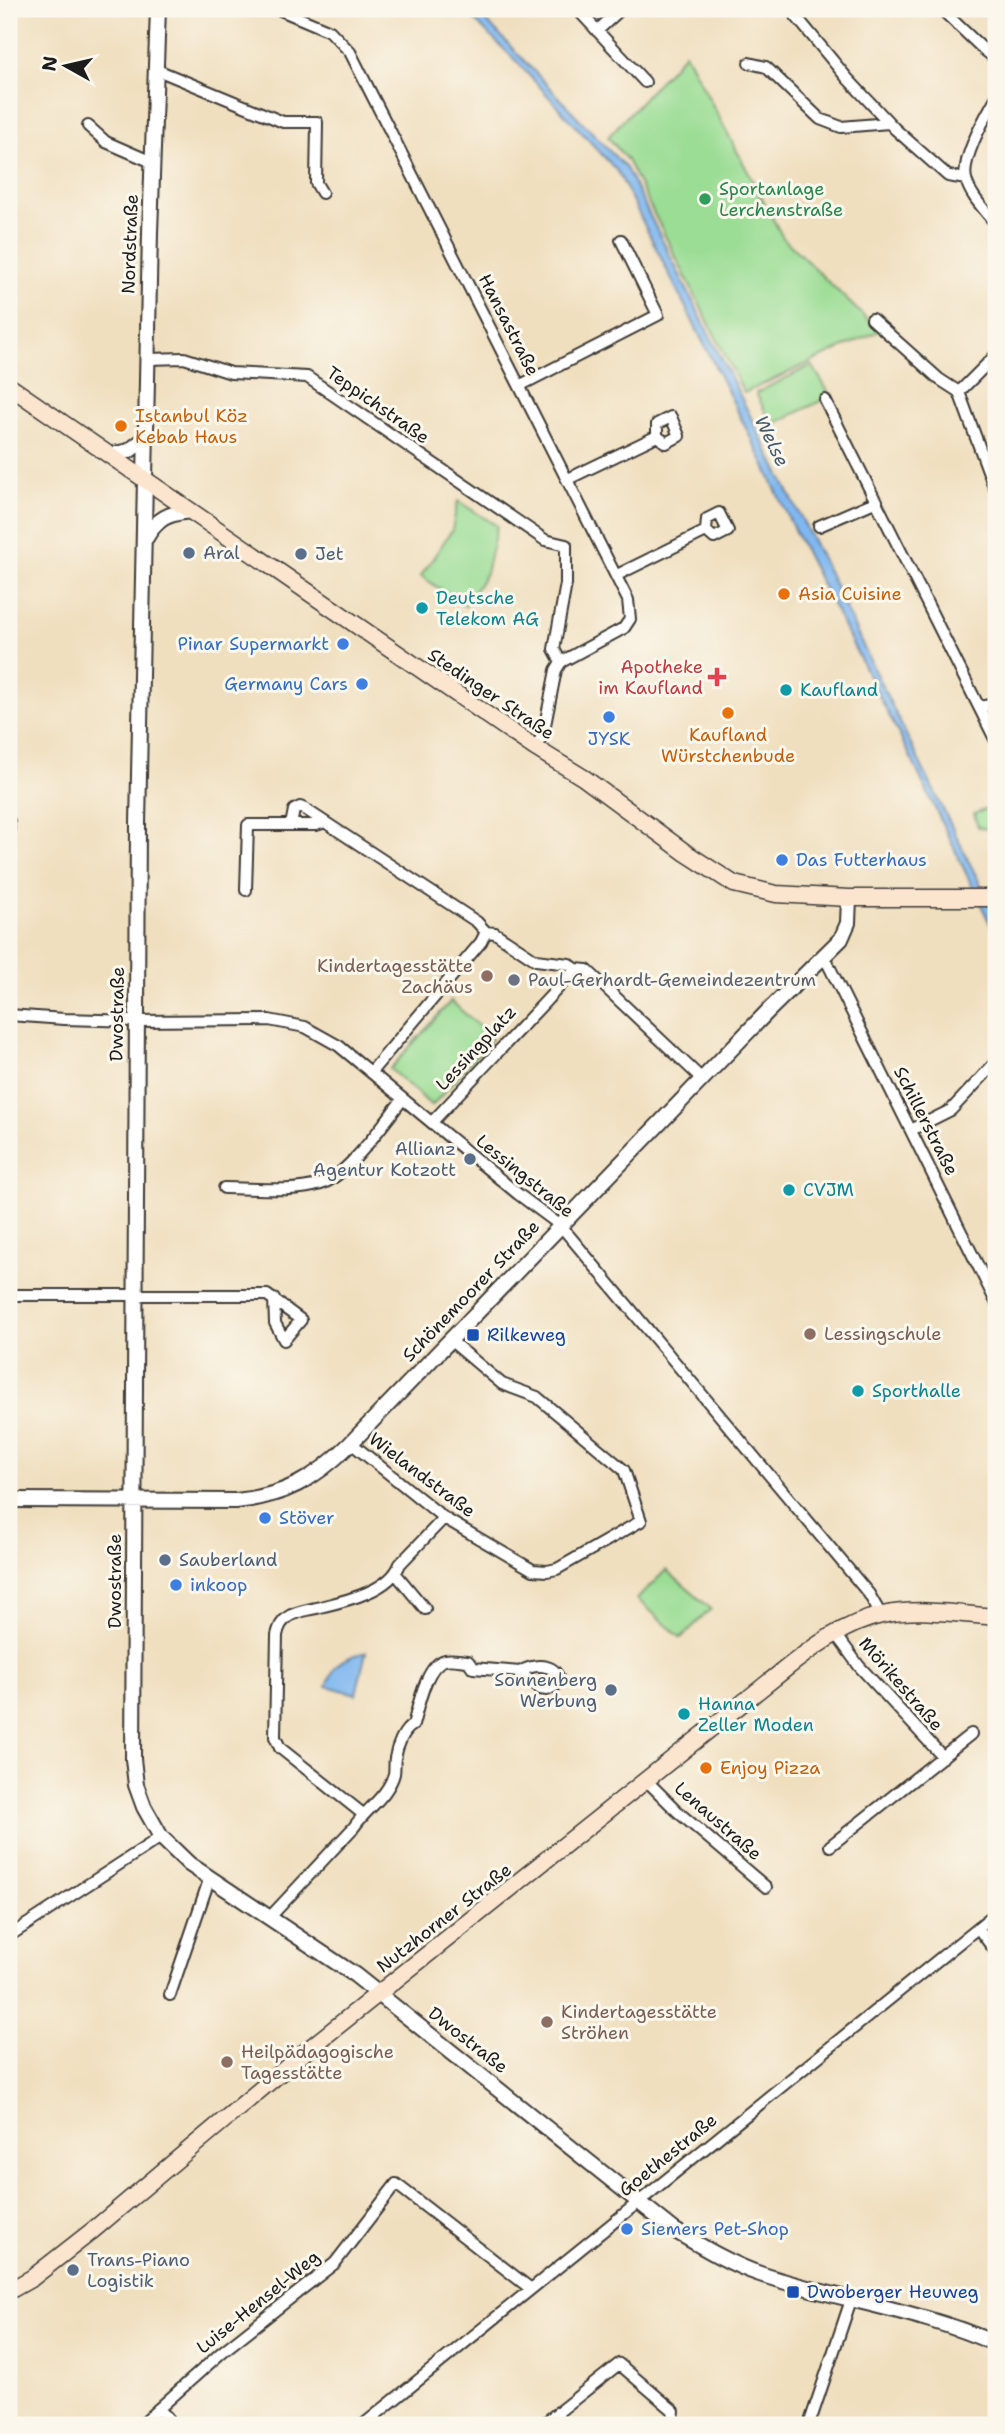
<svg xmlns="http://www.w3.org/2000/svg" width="1005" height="2434" font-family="'Shantell Sans',sans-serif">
<rect width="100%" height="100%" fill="#fbf7ec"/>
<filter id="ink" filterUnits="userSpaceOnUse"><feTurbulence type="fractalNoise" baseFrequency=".0143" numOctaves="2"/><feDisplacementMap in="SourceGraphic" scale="14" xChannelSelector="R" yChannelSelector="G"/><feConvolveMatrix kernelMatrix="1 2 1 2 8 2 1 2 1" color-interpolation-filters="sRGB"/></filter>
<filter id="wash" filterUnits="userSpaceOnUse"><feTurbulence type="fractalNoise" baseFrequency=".00686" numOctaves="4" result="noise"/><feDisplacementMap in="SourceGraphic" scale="28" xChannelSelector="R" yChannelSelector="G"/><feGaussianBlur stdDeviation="1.57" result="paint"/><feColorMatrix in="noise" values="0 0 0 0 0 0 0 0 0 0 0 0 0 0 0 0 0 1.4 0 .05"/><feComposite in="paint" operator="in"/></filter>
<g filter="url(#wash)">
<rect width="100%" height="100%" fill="#f0dfbf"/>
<!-- park -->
<path fill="#9bdd95" stroke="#5c7c58" stroke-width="2" d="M685,53L783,238L879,331L744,393L627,160L608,137Z
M812,365L831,396L772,425L756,393Z
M458,501L497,526L486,573L465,606L421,576L452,530Z
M996,805V831L978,827L974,814Z
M451,1001L492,1038L432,1106L390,1069Z
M666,1570L711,1609L681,1638L637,1599Z"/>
<!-- water -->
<path fill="#80b7ef" stroke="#4e6a86" stroke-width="2" d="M463,9H475L626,168L827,569L879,680L996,916V936L913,762L794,530L764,464L618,172L515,60Z
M366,1652L356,1694L327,1686C335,1661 341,1659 366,1652Z"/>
</g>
<g filter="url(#ink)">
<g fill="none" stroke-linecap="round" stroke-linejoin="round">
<defs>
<path id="minor" d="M278,9L330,31L350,52L628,600L630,619L624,628L561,662L556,670L543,735L535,748
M577,9L645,82
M790,9L847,78L895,129L948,176L966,179
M941,9L982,48L996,59
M597,31L621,9
M749,63L766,67L820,119L841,127L889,123
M155,69L283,122H317L316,183L322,193
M996,98C986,116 961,158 966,179C970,196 985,210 996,224
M88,126L106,142L152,162
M872,319L939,379L959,392L996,492
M148,359L184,358L231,373L307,377L545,540L566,545V584L554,649L561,662
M521,385L658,315L621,240
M959,392L996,355
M825,400L996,741
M568,479L657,436L666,443L679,436L671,417L657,424V436
M819,526L877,501
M617,575L706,531L714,538L728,531L719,513L707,519L706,531
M979,707L996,704
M9,821V943
M291,825L294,810L300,807L305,809L477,922L486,932L495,933L536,960L569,964L576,969L587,970L702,1079
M246,890L248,825H316L325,822
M822,959L828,964L996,1302
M9,1015L64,1019L136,1021L269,1020L305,1027L339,1046L518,1194L561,1226L869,1594L881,1615
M371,1072L481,942L486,932
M432,1122L576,969
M911,1130L951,1110L995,1063
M224,1188C255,1188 292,1193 321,1184C349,1175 384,1122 403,1099
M9,1295H267L301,1320L284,1340L275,1323L274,1299
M351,1443L444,1518L533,1570L547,1571L557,1569L641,1521L624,1470L537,1397L502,1384L450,1340
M396,1574L425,1609
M835,1633L859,1666L943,1757
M647,1781L678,1812L766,1887
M363,1814L280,1748L275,1737L277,1635C279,1627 281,1622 288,1617C296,1611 310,1610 320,1607C345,1601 390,1591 400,1564L444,1518
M830,1846L971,1734
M270,1917L354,1827C366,1809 388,1796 394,1774C395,1769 394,1763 395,1758C397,1747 403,1730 413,1725C418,1708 426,1664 445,1660C452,1658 462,1661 468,1661L473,1668L520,1672L540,1689L547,1690L555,1686L559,1680C555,1662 533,1664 520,1672
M978,1928L996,1952
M9,1936L161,1837
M170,1995L209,1880
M158,2409L167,2417L166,2425
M149,2425L145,2421L222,2352L335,2263L396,2184L531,2289
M363,2425L996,1913
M542,2425L619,2364L674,2411L672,2425
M809,2425L851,2300"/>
<path id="tertiary" d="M158,9L150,232L138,824L133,1759L136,1785L144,1807L161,1837L189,1864L355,1975L674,2230C701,2246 730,2264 760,2274C837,2300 921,2310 996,2344
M109,455L129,451L147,437
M146,538C157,518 169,513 191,511
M9,1500L236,1501C284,1496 315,1479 349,1445L769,1010L841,939L848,923L849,898"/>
<path id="secondary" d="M9,386L535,748L584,778L686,853L734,884L776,894L849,898H996
M9,2291L32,2278L92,2231L305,2052L784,1670C813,1647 845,1623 882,1615C919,1607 959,1614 996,1617"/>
</defs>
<!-- minor casing -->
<use href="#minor" stroke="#3c3934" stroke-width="14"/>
<!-- tertiary casing -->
<use href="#tertiary" stroke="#3c3934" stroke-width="18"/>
<!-- secondary casing -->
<use href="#secondary" stroke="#3c3934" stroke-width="19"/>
<!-- minor -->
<use href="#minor" stroke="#fff" stroke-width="10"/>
<!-- tertiary -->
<use href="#tertiary" stroke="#fff" stroke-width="14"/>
<!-- secondary -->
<use href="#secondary" stroke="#fbe5cf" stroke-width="16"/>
</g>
</g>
<!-- markers -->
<circle fill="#2e9e5b" stroke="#fbf7ec" stroke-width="2.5" cx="705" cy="199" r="7"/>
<g fill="#e8710a" stroke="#fbf7ec" stroke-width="2.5">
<circle cx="121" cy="426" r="7"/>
<circle cx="784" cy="594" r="7"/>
<circle cx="728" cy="713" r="7"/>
<circle cx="706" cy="1768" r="7"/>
</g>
<g fill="#5c6f8a" stroke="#fbf7ec" stroke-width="2.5">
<circle cx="189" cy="553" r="7"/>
<circle cx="301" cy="554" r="7"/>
<circle cx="470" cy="1159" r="7"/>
<circle cx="165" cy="1560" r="7"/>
<circle cx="611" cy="1690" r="7"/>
<circle cx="73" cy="2270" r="7"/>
</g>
<g fill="#0f9aa8" stroke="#fbf7ec" stroke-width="2.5">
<circle cx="422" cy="608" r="7"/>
<circle cx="786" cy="690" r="7"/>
<circle cx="789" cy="1190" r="7"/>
<circle cx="858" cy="1391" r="7"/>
<circle cx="684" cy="1714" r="7"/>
</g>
<g fill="#3f7fe0" stroke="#fbf7ec" stroke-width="2.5">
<circle cx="343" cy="644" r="7"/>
<circle cx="362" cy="684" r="7"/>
<circle cx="609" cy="717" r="7"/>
<circle cx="782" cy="860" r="7"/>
<circle cx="265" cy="1518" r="7"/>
<circle cx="176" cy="1585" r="7"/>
<circle cx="627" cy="2229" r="7"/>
</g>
<path fill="#e0444e" stroke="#fbf7ec" stroke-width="2.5" d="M713.5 666.5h7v7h7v7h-7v7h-7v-7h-7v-7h7z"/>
<g fill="#8d6e63" stroke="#fbf7ec" stroke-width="2.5">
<circle cx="487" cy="976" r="7"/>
<circle cx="810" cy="1334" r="7"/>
<circle cx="547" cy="2022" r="7"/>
<circle cx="227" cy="2062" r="7"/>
</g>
<circle fill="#6b7280" stroke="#fbf7ec" stroke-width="2.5" cx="514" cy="980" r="7"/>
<g fill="#1a4fb4" stroke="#fbf7ec" stroke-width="2.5">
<rect x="466" y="1328" width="14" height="14" rx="3.5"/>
<rect x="786" y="2285" width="14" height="14" rx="3.5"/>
</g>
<g text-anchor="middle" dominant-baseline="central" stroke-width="6" stroke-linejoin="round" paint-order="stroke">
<!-- leisure labels -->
<g font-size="18" fill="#27864d" stroke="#fbf7ec" text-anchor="start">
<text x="719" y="189">Sportanlage<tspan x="719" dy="21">Lerchenstraße</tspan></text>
</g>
<!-- street labels -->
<g font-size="18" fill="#1c1c1c" stroke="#fbf7ec">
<text transform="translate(130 244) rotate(-88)">Nordstraße</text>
<text transform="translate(509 325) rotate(63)">Hansastraße</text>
<text transform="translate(378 405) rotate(35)">Teppichstraße</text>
<text transform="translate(491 694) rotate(34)">Stedinger Straße</text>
<text transform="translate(117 1014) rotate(-89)">Dwostraße</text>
<text transform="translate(476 1048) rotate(-47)">Lessingplatz</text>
<text transform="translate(926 1121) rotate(63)">Schillerstraße</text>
<text transform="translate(525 1176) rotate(39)">Lessingstraße</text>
<text transform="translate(471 1291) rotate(-46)">Schönemoorer Straße</text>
<text transform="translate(422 1475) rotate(37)">Wielandstraße</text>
<text transform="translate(115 1581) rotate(-90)">Dwostraße</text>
<text transform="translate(901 1684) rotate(49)">Mörikestraße</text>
<text transform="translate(718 1821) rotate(41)">Lenaustraße</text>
<text transform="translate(444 1918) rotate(-38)">Nutzhorner Straße</text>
<text transform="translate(468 2040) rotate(38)">Dwostraße</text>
<text transform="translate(668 2155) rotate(-39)">Goethestraße</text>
<text transform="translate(258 2302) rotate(-39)">Luise-Hensel-Weg</text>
</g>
<!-- food labels -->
<g font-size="18" fill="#c56008" stroke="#fbf7ec" text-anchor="start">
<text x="135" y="416">Istanbul Köz<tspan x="135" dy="21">Kebab Haus</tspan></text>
<text x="798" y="594">Asia Cuisine</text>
<text x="728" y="735" text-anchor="middle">Kaufland<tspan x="728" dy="21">Würstchenbude</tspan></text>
<text x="720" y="1768">Enjoy Pizza</text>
</g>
<!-- service labels -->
<g font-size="18" fill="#4e5e75" stroke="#fbf7ec" text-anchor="start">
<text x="203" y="553">Aral</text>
<text x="315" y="554">Jet</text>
<text x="456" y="1149" text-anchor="end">Allianz<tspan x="456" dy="21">Agentur Kotzott</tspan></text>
<text x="179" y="1560">Sauberland</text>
<text x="597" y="1680" text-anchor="end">Sonnenberg<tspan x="597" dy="21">Werbung</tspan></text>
<text x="87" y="2260">Trans-Piano<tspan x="87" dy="21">Logistik</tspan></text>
</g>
<!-- culture labels -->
<g font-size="18" fill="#0d838f" stroke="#fbf7ec" text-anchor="start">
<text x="436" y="598">Deutsche<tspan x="436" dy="21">Telekom AG</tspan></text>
<text x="800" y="690">Kaufland</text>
<text x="803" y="1190">CVJM</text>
<text x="872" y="1391">Sporthalle</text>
<text x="698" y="1704">Hanna<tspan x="698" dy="21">Zeller Moden</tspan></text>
</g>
<!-- shop labels -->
<g font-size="18" fill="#366cbe" stroke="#fbf7ec" text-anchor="start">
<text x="329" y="644" text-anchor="end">Pinar Supermarkt</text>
<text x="348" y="684" text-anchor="end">Germany Cars</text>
<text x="609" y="739" text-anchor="middle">JYSK</text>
<text x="796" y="860">Das Futterhaus</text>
<text x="279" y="1518">Stöver</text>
<text x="190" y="1585">inkoop</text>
<text x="641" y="2229">Siemers Pet-Shop</text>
</g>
<!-- health labels -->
<g font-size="18" fill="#be3a42" stroke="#fbf7ec" text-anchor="end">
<text x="703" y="667">Apotheke<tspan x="703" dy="21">im Kaufland</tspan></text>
</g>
<!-- education labels -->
<g font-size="18" fill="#785e54" stroke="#fbf7ec" text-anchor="start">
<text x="473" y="966" text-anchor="end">Kindertagesstätte<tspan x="473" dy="21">Zachäus</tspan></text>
<text x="824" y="1334">Lessingschule</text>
<text x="561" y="2012">Kindertagesstätte<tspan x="561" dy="21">Ströhen</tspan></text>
<text x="241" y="2052">Heilpädagogische<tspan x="241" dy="21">Tagesstätte</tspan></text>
</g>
<!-- worship labels -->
<g font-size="18" fill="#5b616d" stroke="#fbf7ec" text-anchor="start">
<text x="528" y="980">Paul-Gerhardt-Gemeindezentrum</text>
</g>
<!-- transit labels -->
<g font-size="18" fill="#164399" stroke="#fbf7ec" text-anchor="start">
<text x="487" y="1335">Rilkeweg</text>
<text x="807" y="2292">Dwoberger Heuweg</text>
</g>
<!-- water labels -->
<g font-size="19" font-style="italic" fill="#445a70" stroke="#fbf7ec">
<text transform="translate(772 441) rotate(64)">Welse</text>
</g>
</g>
<!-- margin -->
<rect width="1005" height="2434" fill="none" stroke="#fbf7ec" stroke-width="35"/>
<!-- north arrow -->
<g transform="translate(66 66) rotate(278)" stroke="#fbf7ec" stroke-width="5" paint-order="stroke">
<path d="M0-5L12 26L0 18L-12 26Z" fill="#1c1c1c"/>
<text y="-10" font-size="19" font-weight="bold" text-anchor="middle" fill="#1c1c1c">N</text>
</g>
</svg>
